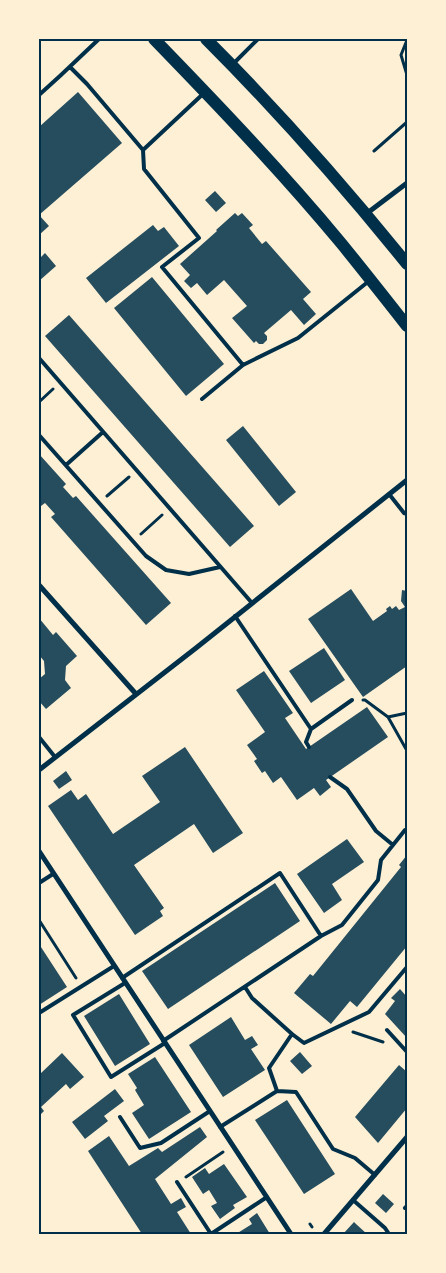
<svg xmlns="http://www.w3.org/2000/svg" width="446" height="1273" font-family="'Source Serif 4',serif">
<rect width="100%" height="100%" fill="#fdf0d5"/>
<!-- building -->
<path fill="#264d5e" d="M78,92L122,143L39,215L49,226L39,235V127Z
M215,191L226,203L216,212L205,200Z
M235,213L238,216L242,213L253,225L249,228L262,244L266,241L311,292L303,299L316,314L304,325L291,310L264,333L267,336V340L263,344H259L256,341L254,343L232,318L247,306L224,280L207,295L197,283L191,288L184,281L190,275L180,264L217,231L216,230Z
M153,225L158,231L164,227L179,246L106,303L86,278Z
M45,253L56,266L39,281V259Z
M152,277L224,364L186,396L114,308Z
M69,315L254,526L230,547L45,336Z
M243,426L296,492L279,506L226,440Z
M39,454L66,484L63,487L73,498L76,496L171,603L146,625L51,517L55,514L45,503L41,506L39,503Z
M351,589L373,621L387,611L386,609L390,606L392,609L396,606L399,610L405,607L401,601L402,590L407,591V666L363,697L308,619Z
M39,618L53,635L56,632L77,656L66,666L65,680L71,688L46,709L39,701V694L41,692L39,690V679L45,674L44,661L39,655Z
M324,648L345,680L311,703L289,671Z
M264,671L293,713L285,718L306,749L367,707L388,737L326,780L331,787L320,796L314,788L297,800L281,777L273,783L265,771L262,773L254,761L257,759L247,745L265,732L236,690Z
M185,747L243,833L213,853L194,824L134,865L164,908L160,911L163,916L135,935L48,806L71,790L78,800L86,794L113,834L160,802L142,776Z
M66,771L72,780L59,789L53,781Z
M347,839L364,862L332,884L342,900L324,913L297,874Z
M407,855V946L357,1007L350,1001L331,1024L294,993L310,974L313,976L401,867L399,865Z
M275,883L300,921L168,1009L142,971Z
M39,944L67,987L39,1005Z
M400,989L407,997V1038L385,1014L395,1001L391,998Z
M119,994L150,1044L115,1066L84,1016Z
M231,1017L245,1040L252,1036L258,1045L251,1049L265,1070L223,1097L189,1045Z
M300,1052L312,1066L302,1074L290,1061Z
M62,1053L84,1077L70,1089L66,1084L41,1107L44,1111L39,1116V1075Z
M155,1057L191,1112L149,1139L132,1113L144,1105L135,1090L137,1088L128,1074Z
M399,1065L407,1072V1108L378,1143L355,1117Z
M115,1089L124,1101L104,1116L108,1121L85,1139L72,1122Z
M287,1100L335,1174L304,1194L255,1120Z
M200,1127L207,1137L155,1179L171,1204L181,1198L186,1207L177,1212L191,1234H142L88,1151L109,1136L129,1166L158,1148L162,1152Z
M224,1164L247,1197L233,1205L235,1208L220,1219L211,1206L217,1203L209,1190L203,1194L192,1177L205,1168L209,1174Z
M383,1194L394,1204L386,1213L375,1203Z
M257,1213L270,1234H236L252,1224L249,1219Z
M354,1222L356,1224L367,1234H343Z"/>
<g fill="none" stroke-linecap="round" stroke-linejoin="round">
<!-- path -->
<path stroke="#003049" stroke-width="3" d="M407,40L401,55L407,75
M374,151L407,122
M39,402L53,389
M107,496L129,477
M141,534L162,515
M363,700H365L388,717L407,713
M388,717L406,749
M39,920L76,978
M353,1032L383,1042
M186,1177L223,1152
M310,1224L312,1227"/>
<!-- service -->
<path stroke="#003049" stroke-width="4" d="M234,63L258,39
M70,67L87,84L143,150L144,169L199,238L162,267L243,365L202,399
M39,95L61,75L99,39
M143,150L204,93
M39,358L252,603
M243,365L298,338L369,281
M39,435L146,556L166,570L189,574L220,567
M66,465L103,432
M389,494L404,513L407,514
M235,616L311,729L306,742L309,747
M311,729L352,700
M39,737L55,757
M330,777L347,789L376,831L393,845
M39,883L53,874
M321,936L342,925L378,880L381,860L405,830L407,832
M122,978L280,873L321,936L163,1041
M125,983L73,1015L111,1077L165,1043
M245,987L252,998L292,1034
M39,1013L114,966
M387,1030L407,1052
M277,1091L296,1092L333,1149L355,1158L375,1175
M120,1117L140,1148L161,1143L210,1111
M220,1127L277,1091L269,1068L292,1034L304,1043L369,1012L407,967
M177,1182L211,1234L267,1197
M353,1200L385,1228L389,1234
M405,1208L407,1206"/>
<!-- minor -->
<path stroke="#003049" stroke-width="5" d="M366,214L407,183
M39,585L136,694
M39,770L196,648L407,480
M39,851L291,1234
M324,1234L407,1137"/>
<!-- primary -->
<path stroke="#003049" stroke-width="12" d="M154,39C218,105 282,172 341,243C363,270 385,298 407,326
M206,39C277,110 344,186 407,264"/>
</g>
<!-- border -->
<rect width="446" height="1273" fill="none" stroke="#fdf0d5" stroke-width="80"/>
<rect x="40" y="40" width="366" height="1193" fill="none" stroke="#003049" stroke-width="2"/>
</svg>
